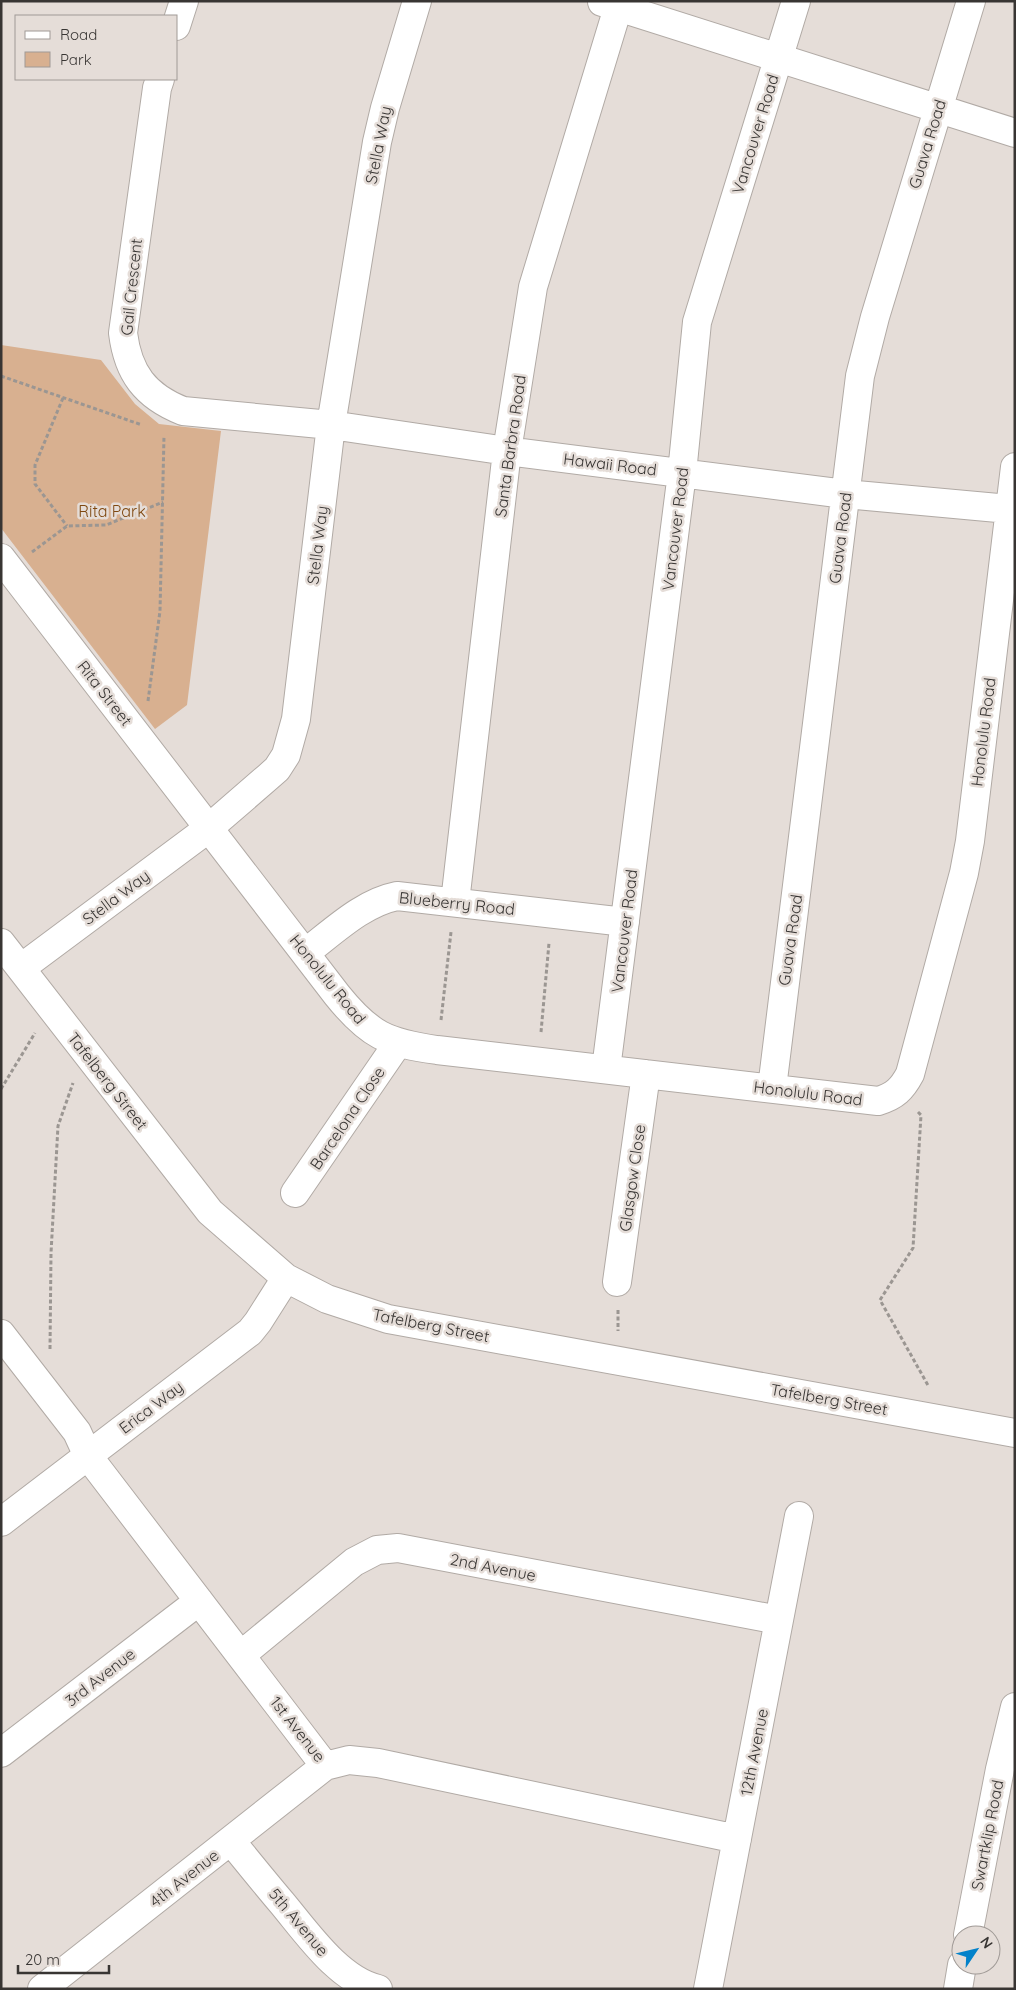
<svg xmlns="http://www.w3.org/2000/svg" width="1016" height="1990" font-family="Quicksand,sans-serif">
<rect width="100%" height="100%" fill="#e5ddd8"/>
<!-- green -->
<path fill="#d8b090" d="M1,345L101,360L135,404L159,424L221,431L187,705L155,729L1,528Z"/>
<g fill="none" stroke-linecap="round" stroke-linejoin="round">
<defs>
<path id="minor" d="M602,2L1015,133
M176,26L184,1
M160,79L157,88L123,333C128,373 145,396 183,411L331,425L507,451L845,494L1009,509
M1,558L337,995C369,1035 387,1043 437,1050L878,1101C895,1096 902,1089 910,1074L964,873L970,841L1015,467
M455,902L507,451L533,287L620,1
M1,943L210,1212L286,1278L327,1299L388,1319L1015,1433
M305,953C333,932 362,903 397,896L625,922
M21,968L209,828L268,777L277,769L286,755L296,719L331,425L377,142L385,108L417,1
M606,1069L682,473L697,322L796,1
M772,1088L860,376L875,317L971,1
M295,1193L398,1043
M617,1282L646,1074
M1,1334L77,1432L88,1456L325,1766L349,1760L378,1763L737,1839
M1,1522L250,1332L258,1322L286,1278
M241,1655L354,1562L377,1550L398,1548L779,1620
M1,1753L199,1601
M231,1841C248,1862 265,1883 282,1903C307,1933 339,1980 378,1989
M42,1989L325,1766
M708,1989L799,1516"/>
<path id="major" d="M968,1935L1000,1769L1015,1707
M958,1989L962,1965"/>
</defs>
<!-- minor casing -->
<use href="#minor" stroke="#b1aaa5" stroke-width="30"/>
<!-- major casing -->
<use href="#major" stroke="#b1aaa5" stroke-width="30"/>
<!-- path -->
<path stroke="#9b9692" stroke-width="3" stroke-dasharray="4 2.5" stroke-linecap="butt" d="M1,376L142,425
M63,398L35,465V484L67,526
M32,552L67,526L106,525L163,502
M148,701L160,611L164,436
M441,1020L451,932
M541,1032L549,943
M1,1089L35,1033
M918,1112L921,1115L913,1248L880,1300L929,1387
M618,1310V1331
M50,1349L51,1253L58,1126L73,1083"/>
<!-- minor -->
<use href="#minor" stroke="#fff" stroke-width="28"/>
<!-- major -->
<use href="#major" stroke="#fff" stroke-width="28"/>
</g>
<g text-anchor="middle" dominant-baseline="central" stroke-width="5" stroke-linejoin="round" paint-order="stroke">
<!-- street labels -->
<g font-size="16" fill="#383533" stroke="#e5ddd8">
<text transform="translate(755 134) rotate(-73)">Vancouver Road</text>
<text transform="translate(927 144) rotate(-73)">Guava Road</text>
<text transform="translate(378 145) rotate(-79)">Stella Way</text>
<text transform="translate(131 287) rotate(-84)">Gail Crescent</text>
<text transform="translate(510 446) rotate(-82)">Santa Barbra Road</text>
<text transform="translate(610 464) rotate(7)">Hawaii Road</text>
<text transform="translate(675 529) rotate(-83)">Vancouver Road</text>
<text transform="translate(840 538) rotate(-83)">Guava Road</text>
<text transform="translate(317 545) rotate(-83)">Stella Way</text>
<text transform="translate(105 693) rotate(52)">Rita Street</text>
<text transform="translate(983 732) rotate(-83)">Honolulu Road</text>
<text transform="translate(116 897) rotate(-37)">Stella Way</text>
<text transform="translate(457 903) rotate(6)">Blueberry Road</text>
<text transform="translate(624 931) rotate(-83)">Vancouver Road</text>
<text transform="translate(790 940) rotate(-82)">Guava Road</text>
<text transform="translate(328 979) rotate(51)">Honolulu Road</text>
<text transform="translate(108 1081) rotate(52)">Tafelberg Street</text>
<text transform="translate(808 1093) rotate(7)">Honolulu Road</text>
<text transform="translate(347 1118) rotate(-56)">Barcelona Close</text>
<text transform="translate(632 1178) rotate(-82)">Glasgow Close</text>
<text transform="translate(431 1325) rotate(11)">Tafelberg Street</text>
<text transform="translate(829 1399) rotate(10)">Tafelberg Street</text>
<text transform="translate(151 1407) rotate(-37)">Erica Way</text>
<text transform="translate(493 1567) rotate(11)">2nd Avenue</text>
<text transform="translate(100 1677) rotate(-38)">3rd Avenue</text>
<text transform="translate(298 1729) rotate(52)">1st Avenue</text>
<text transform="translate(754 1752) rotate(-79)">12th Avenue</text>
<text transform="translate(987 1835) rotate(-79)">Swartklip Road</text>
<text transform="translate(184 1878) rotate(-38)">4th Avenue</text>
<text transform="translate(299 1922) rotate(50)">5th Avenue</text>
</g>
<!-- park labels -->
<g font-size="16" fill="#7f4810" stroke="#e5ddd8">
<text x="112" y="511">Rita Park</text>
</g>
</g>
<!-- border -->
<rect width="1016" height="1990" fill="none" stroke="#383533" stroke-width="5"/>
<!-- legend -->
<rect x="15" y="15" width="162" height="65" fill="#e5ddd8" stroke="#a09a96"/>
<rect x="25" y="31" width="25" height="8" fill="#ffffff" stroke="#a09a96"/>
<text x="60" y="40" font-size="15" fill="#383533">Road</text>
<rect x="25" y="52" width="25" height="15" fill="#d8b090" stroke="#a09a96"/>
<text x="60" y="65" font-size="15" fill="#383533">Park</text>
<!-- north arrow -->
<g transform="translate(976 1950) rotate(55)"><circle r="24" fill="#e5ddd8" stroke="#a09a96"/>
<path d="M0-4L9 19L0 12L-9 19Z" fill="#0382ca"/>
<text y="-8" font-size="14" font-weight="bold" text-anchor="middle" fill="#383533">N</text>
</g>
<!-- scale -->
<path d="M18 1965v8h91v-8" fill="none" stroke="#383533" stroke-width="2.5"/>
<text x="25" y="1965" font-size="15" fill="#383533" stroke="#e5ddd8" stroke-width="4" paint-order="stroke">20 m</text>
</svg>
